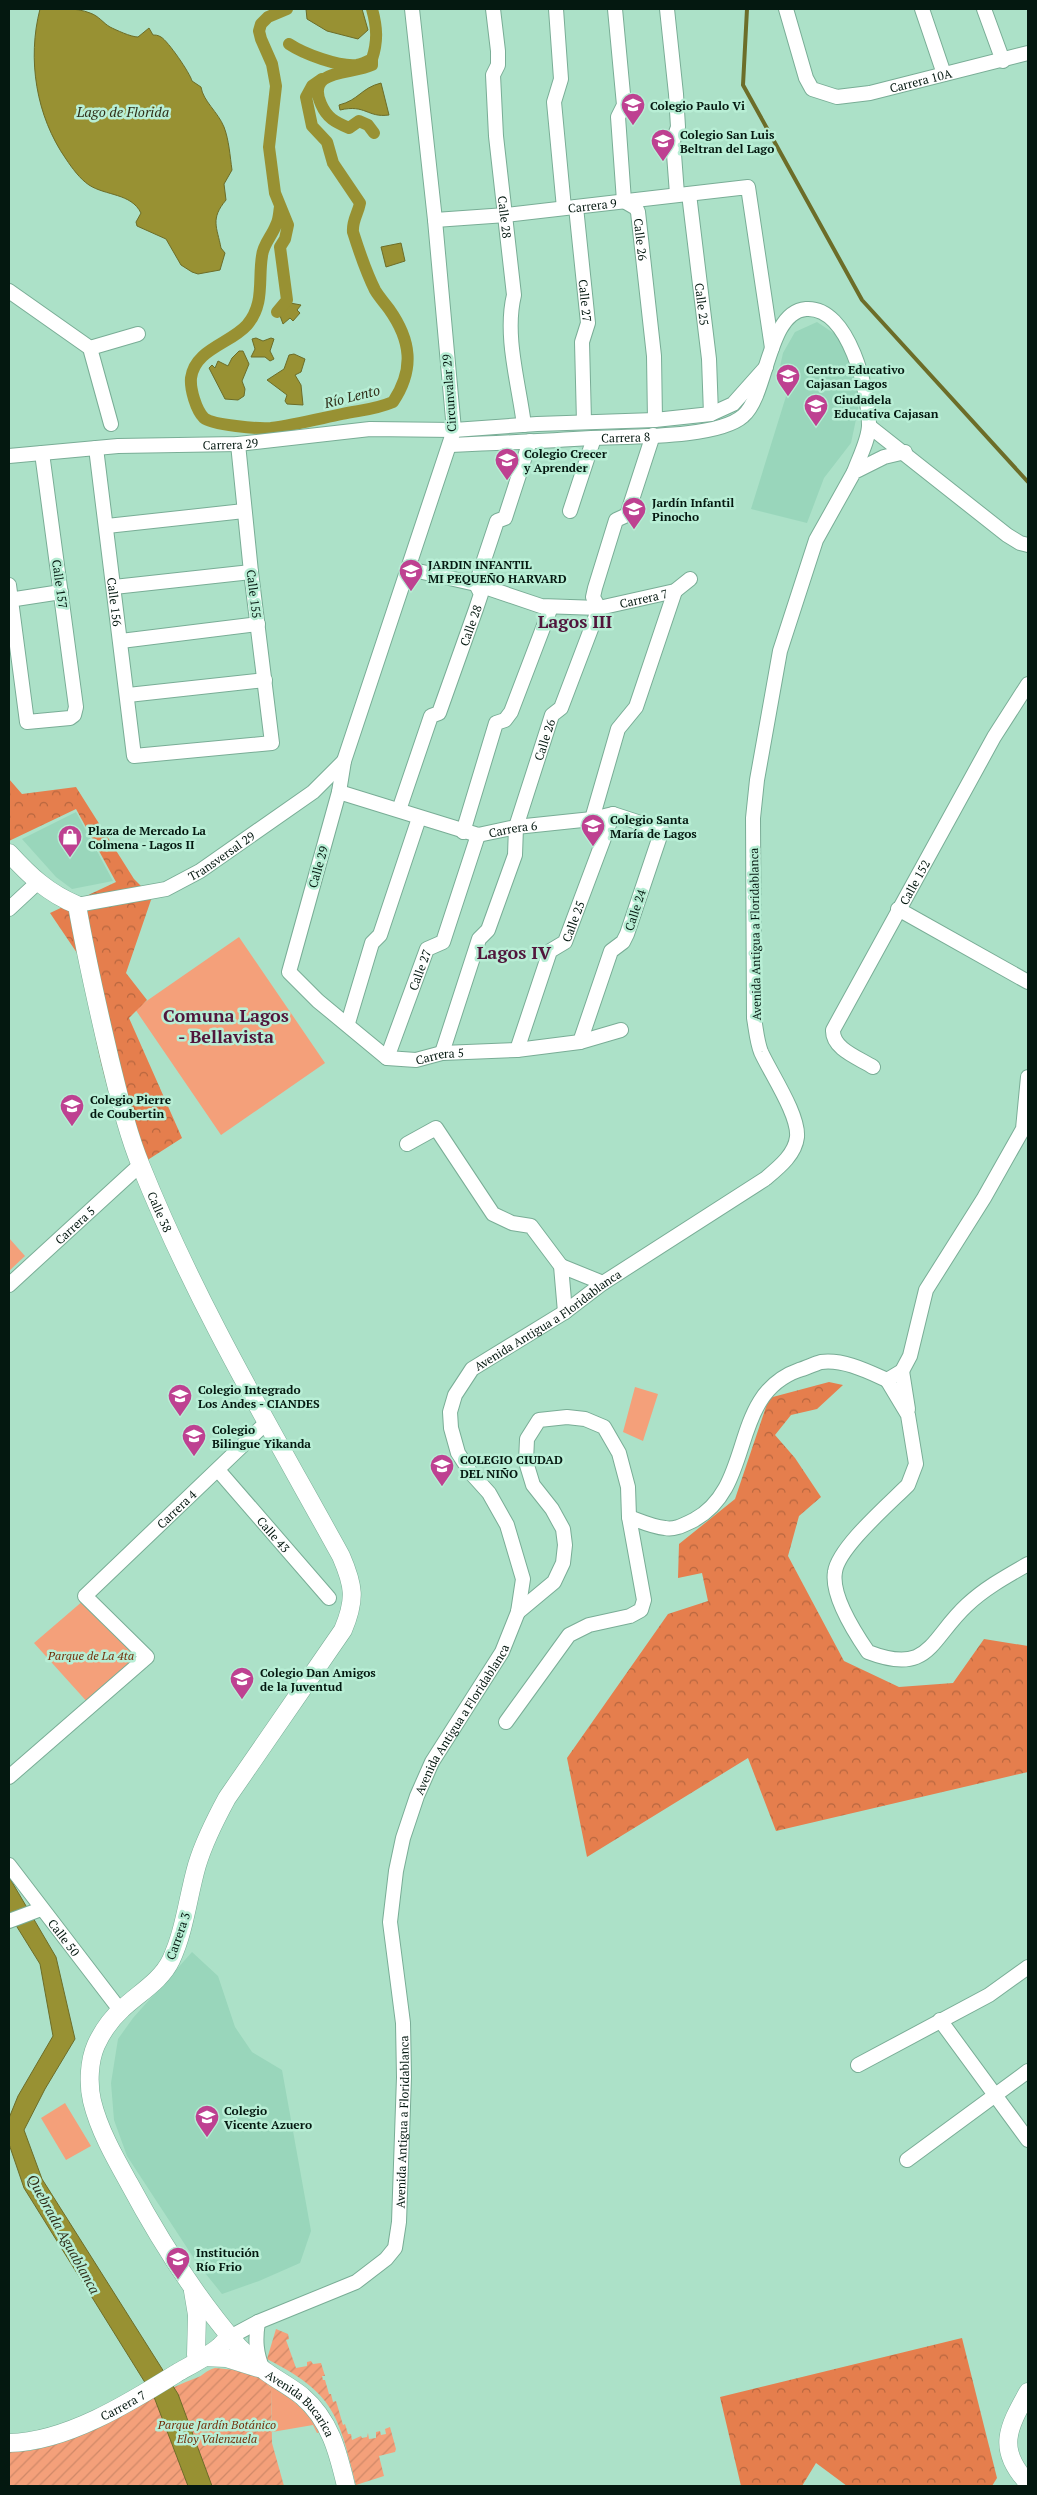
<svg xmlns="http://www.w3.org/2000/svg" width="1037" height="2495" font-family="'PT Serif',serif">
<defs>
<pattern id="forest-crowns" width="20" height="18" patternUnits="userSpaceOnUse" patternTransform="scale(1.25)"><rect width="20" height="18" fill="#e57e4d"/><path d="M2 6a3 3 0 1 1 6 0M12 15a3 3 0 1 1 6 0" fill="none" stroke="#b7663f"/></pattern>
<pattern id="garden-furrows" width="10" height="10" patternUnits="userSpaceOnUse" patternTransform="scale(1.25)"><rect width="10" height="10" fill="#f4a07a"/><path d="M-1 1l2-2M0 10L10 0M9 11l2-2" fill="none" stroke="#d08968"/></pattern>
</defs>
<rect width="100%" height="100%" fill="#ace1c8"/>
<!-- built -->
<path fill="#99d6bb" d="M817,322L838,336L857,370L858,410L851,443L824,478L807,523L751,509L792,377L779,371L783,353L795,332Z
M76,812L113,881L72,889L56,877L22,839Z
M192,1952L218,1976L235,2027L252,2052L282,2070L311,2231L300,2263L259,2281L222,2294L197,2263L127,2156L114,2120L111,2083L118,2039L133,2018Z"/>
<!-- green -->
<path fill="#f4a07a" d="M239,937L325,1063L221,1135L135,1009Z
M9,1238L25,1256L9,1271Z
M635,1387L658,1394L643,1441L623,1432Z
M84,1600L141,1656L89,1704L34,1643Z
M65,2103L91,2146L66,2160L41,2118Z
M264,2379C286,2394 306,2409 321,2432L317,2433L313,2425L272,2432L271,2389Z"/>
<!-- forest -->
<path fill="url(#forest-crowns)" d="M9,779L22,794L76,787L134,879L152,897L126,973L147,1000L129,1018L182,1138L135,1168L115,1116L101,1063L77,953L50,913L116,882L76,809L9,841Z
M829,1382L843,1385L817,1409L791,1415L775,1435L795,1458L821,1497L799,1516L788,1556L844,1661L899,1687L953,1683L984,1639L1028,1646V1772L776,1831L748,1758L587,1857L567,1758L668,1614L708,1601L702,1573L678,1578L679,1544L735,1499L769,1398Z
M962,2338L997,2478L992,2486H847L816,2463L802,2486H741L720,2397Z"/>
<!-- garden -->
<path fill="url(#garden-furrows)" d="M276,2329L288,2334L289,2339L286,2340L296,2368L307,2366V2362L311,2361L313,2364L321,2363L325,2376H322L323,2380H325L329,2394H331L333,2402L336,2401L343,2425L345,2424L348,2434H351L352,2440L361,2436L362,2438L367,2437L368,2433L369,2439L376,2438V2432L380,2431L381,2435L386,2434L385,2429L390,2427L396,2449L395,2452L379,2456L384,2476L356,2485C338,2414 335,2394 267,2359Z
M215,2368L236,2370L264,2379L271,2389L272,2443L284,2486H9V2449C16,2450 25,2452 32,2450C90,2439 141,2398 196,2378C203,2376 206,2370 215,2368Z"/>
<!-- water -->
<path fill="#989133" stroke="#6c6d28" d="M40,9C58,9 75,7 90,13C99,16 103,23 110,27C116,30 131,37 138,37L149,28L153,35C155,35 158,35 161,37C168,41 190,73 192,81L201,87C203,101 218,112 224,127C229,140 230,156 232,170L224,184L226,200C210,219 217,227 221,248L225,253L220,270L198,274L192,272L181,265L166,239L137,226L136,222L141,213C131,193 106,196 89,185C80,179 72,168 66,159C36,116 27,59 40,9Z
M306,9H362L368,30L358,39L327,31L307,19Z
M381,83L389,115C367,118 366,104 340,110L339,105C359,100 361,88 381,83Z
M401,243L405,261L386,267L381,247Z
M285,302L301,305L297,310L300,313L293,321L290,318L283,324L279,313Z
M256,338L263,341L271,338L274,339L270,351L274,359L270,361L265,357H251L255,349L252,339Z
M239,351H243L249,364L242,381L245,389L244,396L238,400L225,399L209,368L212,365L215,368L218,361L228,366L232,358Z
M294,354L305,359L301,372L295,375L301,385L303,405L287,404L285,401L287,395L267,380L284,369L289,355Z
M9,1877L56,1957L75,2039L45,2089L24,2130L42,2179L178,2394L212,2486H188L154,2397L24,2188L9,2144V2118L18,2096L53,2036L40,1964L9,1914Z"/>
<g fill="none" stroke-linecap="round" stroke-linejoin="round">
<!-- stream -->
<path stroke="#6c6d28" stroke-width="4" d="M747,9L743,85L862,300L1028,482"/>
<!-- canal -->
<path stroke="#989133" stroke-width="12" d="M289,44C304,54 339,67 357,65C362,64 368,61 372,59C378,41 377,27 372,9
M372,59V65C352,75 305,68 321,104C327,118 335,122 349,128L359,121L368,125L374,133
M280,207C279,212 279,220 276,225C272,236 263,244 262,256C258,280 265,304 247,325C230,344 195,349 191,378C190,389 196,410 204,418C212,425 259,429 271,428C294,425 318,419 342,414C361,410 374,410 393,402C415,369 411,340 389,309C384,302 379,297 375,290C366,272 359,251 353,232C352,220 358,214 360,203L333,163L327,142L312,126L306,97L312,86L322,79
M277,312L287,300L280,247L285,239L288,225L275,193L269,147L276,86L272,64L261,39L259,31L261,24L268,17L287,9"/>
<defs>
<g id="minor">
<path id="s1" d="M412,9L435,220L454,430L344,761L339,792L289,972L318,1001L387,1058L416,1060L442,1053L517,1050L580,1042L621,1030"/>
<path id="s2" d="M493,9L498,51V65L493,75L496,136L514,295C504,336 519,384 524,425"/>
<path d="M556,9L561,79L554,102L564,208"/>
<path id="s3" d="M615,9L624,105L618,117L624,201L636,208L638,212L654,356L655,420"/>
<path d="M667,9L676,94L678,127L673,141L677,194"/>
<path id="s4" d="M786,9L806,78L812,89L837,97L870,93L1028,53"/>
<path d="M922,9L944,74"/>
<path d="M984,9L1003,61"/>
<path id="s5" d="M689,194L709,359L711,414"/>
<path id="s6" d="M576,207L588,323L582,342L584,422"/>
<path id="s7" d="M435,220L506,215L748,187L772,348"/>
<path d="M9,291L90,348L111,424"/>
<path d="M90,348L138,334"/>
<path d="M869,426L1007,535L1020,543L1028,545"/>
<path id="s8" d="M451,445C498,443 544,441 591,438C626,436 717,439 743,416C768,395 767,312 806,309C849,306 869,392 869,425C869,439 859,458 854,472"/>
<path id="s9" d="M96,448L134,756L272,743L251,572L238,444"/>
<path id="s10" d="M9,456L118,446L238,444L370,429L454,430L537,424L655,420L711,414L733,404L766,367"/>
<path d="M570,511L594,438"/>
<path d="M107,526L244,511"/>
<path id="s11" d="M409,569L476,584L541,606L599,608L675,591L690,579"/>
<path d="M9,585L27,722L70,718L74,715L76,707L42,453"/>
<path d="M114,587L251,572"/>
<path d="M9,600L61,592"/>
<path d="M121,641L258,624"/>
<path d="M128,695L265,680"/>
<path id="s12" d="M339,792L478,835L516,827L592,819L613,814L662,830L627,934L623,942L611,951L580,1042"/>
<path id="s13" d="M399,810L431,716L439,713L476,609L481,594L476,584L497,521L505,518L530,441"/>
<path d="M592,819L618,729L636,707L675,591"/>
<path d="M463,832L496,723L505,720L511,712L551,607"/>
<path id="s14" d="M77,905L166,889L200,871L313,792L344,761"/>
<path d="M9,909L37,883"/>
<path d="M898,909L1028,982"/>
<path d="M348,1023L372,943L380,935L419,818"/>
<path id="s15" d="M517,1050L550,951L565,942L613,814"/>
<path id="s16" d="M442,1053L479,939L488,930L515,855L516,827L552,715L561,708L599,608L593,597L595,588L616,520L627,515L653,435"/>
<path id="s17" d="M387,1058L427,949L443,942L478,835"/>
<path id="s18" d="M873,1067C859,1058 832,1049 833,1030L994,737L1028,684"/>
<path d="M407,1144L436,1128L493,1214L512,1223L531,1226L561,1266L565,1312"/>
<path d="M561,1266L603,1283"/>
<path id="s19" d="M9,1285L140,1165"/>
<path d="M902,1371L908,1409"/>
<path d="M887,1380L908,1415L916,1464L908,1485C889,1504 838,1548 835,1572C831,1595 855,1633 868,1652C930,1676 930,1639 967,1605C985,1588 1007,1576 1028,1564"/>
<path id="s20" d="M218,1470L329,1598"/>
<path d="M629,1517C640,1521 653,1527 665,1528C676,1530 685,1524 694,1520C756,1486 728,1395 799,1370C806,1368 814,1364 821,1362C843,1359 867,1371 887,1380L902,1371L910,1356L926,1290L984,1198L1023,1129L1028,1077"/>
<path d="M506,1722L569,1635L589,1625L630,1616L641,1610L644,1600L629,1517L628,1487L619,1453L604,1427L585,1419L567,1417L539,1420L527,1439L526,1462L533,1485L552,1509L563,1529L565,1545L563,1563L554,1582L518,1612"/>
<path id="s21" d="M9,1777L147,1657L85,1596L267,1422"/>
<path id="s22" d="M9,1865L120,2010"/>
<path d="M9,1921L41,1909"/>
<path d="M940,2020L1028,2140"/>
<path d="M858,2065L989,1995L1028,1967"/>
<path d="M907,2160L1028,2071"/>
<path d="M258,2322C255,2340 256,2353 263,2370"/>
<path id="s23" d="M230,2337L258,2322L356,2282L386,2259L395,2248L399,2222L404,2077L403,2023L390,1922L396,1871L403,1838L417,1796L432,1762L502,1652L518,1612L523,1579L507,1525L489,1493L471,1473L458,1453L451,1428L450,1412L455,1395L472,1369L565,1312L603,1283L765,1179C778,1168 795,1155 797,1137C799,1115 771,1074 761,1052C757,1042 756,1029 754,1018L753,818L757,780L780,651L816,540L854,472L884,457L905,452"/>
</g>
<g id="major">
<path id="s24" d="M9,853C30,876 48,893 77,905C86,957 98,1009 110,1060C119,1096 127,1132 141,1166C195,1301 271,1429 341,1556C354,1586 356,1599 343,1630L227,1798C215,1820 204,1842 197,1865C188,1896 185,1930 171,1960C161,1981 139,1993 122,2009C112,2018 102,2032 96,2045C89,2061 88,2084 92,2101C99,2130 115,2158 129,2183C160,2241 195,2296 238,2346C246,2354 255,2364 265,2371C277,2380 291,2387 302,2396C330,2420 338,2452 346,2486"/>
<path d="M193,2291L197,2315L196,2355"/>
<path d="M202,2357L226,2358L258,2368"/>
<path d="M1028,2392C1008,2428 996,2449 1028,2483"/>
<path id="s25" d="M9,2443C66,2442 129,2403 177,2373C191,2365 207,2357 219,2347C223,2343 226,2340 230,2337"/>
</g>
</defs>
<!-- minor casing -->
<use href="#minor" stroke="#79ad96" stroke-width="16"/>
<!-- major casing -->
<use href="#major" stroke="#79ad96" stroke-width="19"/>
<!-- minor -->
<use href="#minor" stroke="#fff" stroke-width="14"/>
<!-- major -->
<use href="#major" stroke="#fff" stroke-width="18"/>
</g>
<!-- icons -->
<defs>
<symbol id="school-pin" viewBox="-11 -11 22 30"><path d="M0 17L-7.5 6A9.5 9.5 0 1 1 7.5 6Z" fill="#be4191" stroke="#b8eed5"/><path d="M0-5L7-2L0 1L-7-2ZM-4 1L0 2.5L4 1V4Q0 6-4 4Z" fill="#fff"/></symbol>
<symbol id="shop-pin" viewBox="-11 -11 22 30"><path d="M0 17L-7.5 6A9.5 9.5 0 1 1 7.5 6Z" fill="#be4191" stroke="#b8eed5"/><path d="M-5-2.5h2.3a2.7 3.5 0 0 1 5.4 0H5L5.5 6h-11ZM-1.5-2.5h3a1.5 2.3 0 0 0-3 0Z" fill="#fff"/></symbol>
</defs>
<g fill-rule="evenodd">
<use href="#school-pin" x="619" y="91" width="28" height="38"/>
<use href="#school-pin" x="649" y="127" width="28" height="38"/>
<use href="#school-pin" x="774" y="362" width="28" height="38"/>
<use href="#school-pin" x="802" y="392" width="28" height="38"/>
<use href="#school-pin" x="493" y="446" width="28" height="38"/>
<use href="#school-pin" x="620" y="495" width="28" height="38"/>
<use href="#school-pin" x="397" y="557" width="28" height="38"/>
<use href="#school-pin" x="579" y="812" width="28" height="38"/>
<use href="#shop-pin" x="56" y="823" width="28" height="38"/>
<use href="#school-pin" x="58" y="1092" width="28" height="38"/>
<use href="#school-pin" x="166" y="1382" width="28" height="38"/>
<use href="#school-pin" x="180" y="1422" width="28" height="38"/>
<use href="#school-pin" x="428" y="1452" width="28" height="38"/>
<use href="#school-pin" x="228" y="1665" width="28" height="38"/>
<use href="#school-pin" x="193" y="2103" width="28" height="38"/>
<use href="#school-pin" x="164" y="2245" width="28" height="38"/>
</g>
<g text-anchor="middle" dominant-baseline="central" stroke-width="5" stroke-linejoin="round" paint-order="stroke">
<!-- street labels -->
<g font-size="12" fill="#041810" stroke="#b8eed5">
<text stroke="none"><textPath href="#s4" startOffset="196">Carrera 10A</textPath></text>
<text stroke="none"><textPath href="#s7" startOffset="158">Carrera 9</textPath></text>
<text stroke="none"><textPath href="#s2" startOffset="210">Calle 28</textPath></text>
<text stroke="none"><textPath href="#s3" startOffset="240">Calle 26</textPath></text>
<text stroke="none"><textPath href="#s6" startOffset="94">Calle 27</textPath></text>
<text stroke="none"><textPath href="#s5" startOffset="111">Calle 25</textPath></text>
<text transform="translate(449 393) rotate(-94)">Circunvalar 29</text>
<text stroke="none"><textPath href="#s8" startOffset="175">Carrera 8</textPath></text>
<text stroke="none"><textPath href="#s10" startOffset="222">Carrera 29</textPath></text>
<text transform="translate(60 584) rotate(82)">Calle 157</text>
<text transform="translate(254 594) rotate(83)">Calle 155</text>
<text stroke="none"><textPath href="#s11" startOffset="241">Carrera 7</textPath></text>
<text stroke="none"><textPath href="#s9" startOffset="155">Calle 156</textPath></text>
<text stroke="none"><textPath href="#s13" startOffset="201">Calle 28</textPath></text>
<text stroke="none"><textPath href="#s16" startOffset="332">Calle 26</textPath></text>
<text stroke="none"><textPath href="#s12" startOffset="181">Carrera 6</textPath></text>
<text stroke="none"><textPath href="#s14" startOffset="155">Transversal 29</textPath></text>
<text transform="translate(318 867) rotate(-74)">Calle 29</text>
<text stroke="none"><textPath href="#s18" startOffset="226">Calle 152</textPath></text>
<text transform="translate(635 910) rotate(-72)">Calle 24</text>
<text stroke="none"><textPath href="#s15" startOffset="144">Calle 25</textPath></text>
<text transform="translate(755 934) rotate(-91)">Avenida Antigua a Floridablanca</text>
<text stroke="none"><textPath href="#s17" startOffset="94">Calle 27</textPath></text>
<text stroke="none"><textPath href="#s1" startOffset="1174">Carrera 5</textPath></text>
<text stroke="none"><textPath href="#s24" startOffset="405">Calle 38</textPath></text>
<text stroke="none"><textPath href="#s19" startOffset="89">Carrera 5</textPath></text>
<text stroke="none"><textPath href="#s23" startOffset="1215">Avenida Antigua a Floridablanca</textPath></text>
<text stroke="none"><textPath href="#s21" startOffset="396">Carrera 4</textPath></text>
<text stroke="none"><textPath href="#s20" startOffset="85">Calle 43</textPath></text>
<text stroke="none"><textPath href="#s23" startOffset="735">Avenida Antigua a Floridablanca</textPath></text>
<text transform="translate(178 1936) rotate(-71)">Carrera 3</text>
<text stroke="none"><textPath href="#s22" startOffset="91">Calle 50</textPath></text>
<text stroke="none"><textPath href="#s23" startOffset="316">Avenida Antigua a Floridablanca</textPath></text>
<text stroke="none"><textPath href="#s25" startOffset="121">Carrera 7</textPath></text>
<text stroke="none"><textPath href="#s24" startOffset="1791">Avenida Bucarica</textPath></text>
</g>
<!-- poi labels -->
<g font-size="12" font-weight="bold" fill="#041810" stroke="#b8eed5" text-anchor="start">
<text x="650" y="105">Colegio Paulo Vi</text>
<text x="680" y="134">Colegio San Luis<tspan x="680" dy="14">Beltran del Lago</tspan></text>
<text x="806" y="369">Centro Educativo<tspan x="806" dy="14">Cajasan Lagos</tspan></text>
<text x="834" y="399">Ciudadela<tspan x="834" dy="14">Educativa Cajasan</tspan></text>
<text x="524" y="453">Colegio Crecer<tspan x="524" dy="14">y Aprender</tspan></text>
<text x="652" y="502">Jardín Infantil<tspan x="652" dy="14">Pinocho</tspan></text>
<text x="428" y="564">JARDIN INFANTIL<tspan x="428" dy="14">MI PEQUEÑO HARVARD</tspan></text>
<text x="610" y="819">Colegio Santa<tspan x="610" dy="14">María de Lagos</tspan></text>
<text x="88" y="830">Plaza de Mercado La<tspan x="88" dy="14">Colmena - Lagos II</tspan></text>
<text x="90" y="1099">Colegio Pierre<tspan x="90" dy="14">de Coubertin</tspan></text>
<text x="198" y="1389">Colegio Integrado<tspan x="198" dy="14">Los Andes - CIANDES</tspan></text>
<text x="212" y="1429">Colegio<tspan x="212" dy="14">Bilingue Yikanda</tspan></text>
<text x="460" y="1459">COLEGIO CIUDAD<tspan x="460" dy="14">DEL NIÑO</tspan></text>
<text x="260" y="1672">Colegio Dan Amigos<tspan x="260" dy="14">de la Juventud</tspan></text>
<text x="224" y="2110">Colegio<tspan x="224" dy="14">Vicente Azuero</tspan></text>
<text x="196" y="2252">Institución<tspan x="196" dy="14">Río Frio</tspan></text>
</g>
<!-- park labels -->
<g font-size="12" font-style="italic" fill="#72300b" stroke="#b8eed5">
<text x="91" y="1655">Parque de La 4ta</text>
<text x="217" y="2424">Parque Jardín Botánico<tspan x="217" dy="14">Eloy Valenzuela</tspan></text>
</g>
<!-- water labels -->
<g font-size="14" font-style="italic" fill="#2f2e19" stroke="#b8eed5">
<text x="123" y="111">Lago de Florida</text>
<text transform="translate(352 396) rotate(-14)">Río Lento</text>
<text transform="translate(64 2234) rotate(61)">Quebrada Aguablanca</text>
</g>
<!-- district labels -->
<g font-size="18" font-weight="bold" fill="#51163c" stroke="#b8eed5">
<text x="575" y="621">Lagos III</text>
<text x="514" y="952">Lagos IV</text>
<text x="226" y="1015">Comuna Lagos<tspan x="226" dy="21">- Bellavista</tspan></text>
</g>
</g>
<!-- border -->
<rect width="1037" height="2495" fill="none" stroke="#041810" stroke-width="20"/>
</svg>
